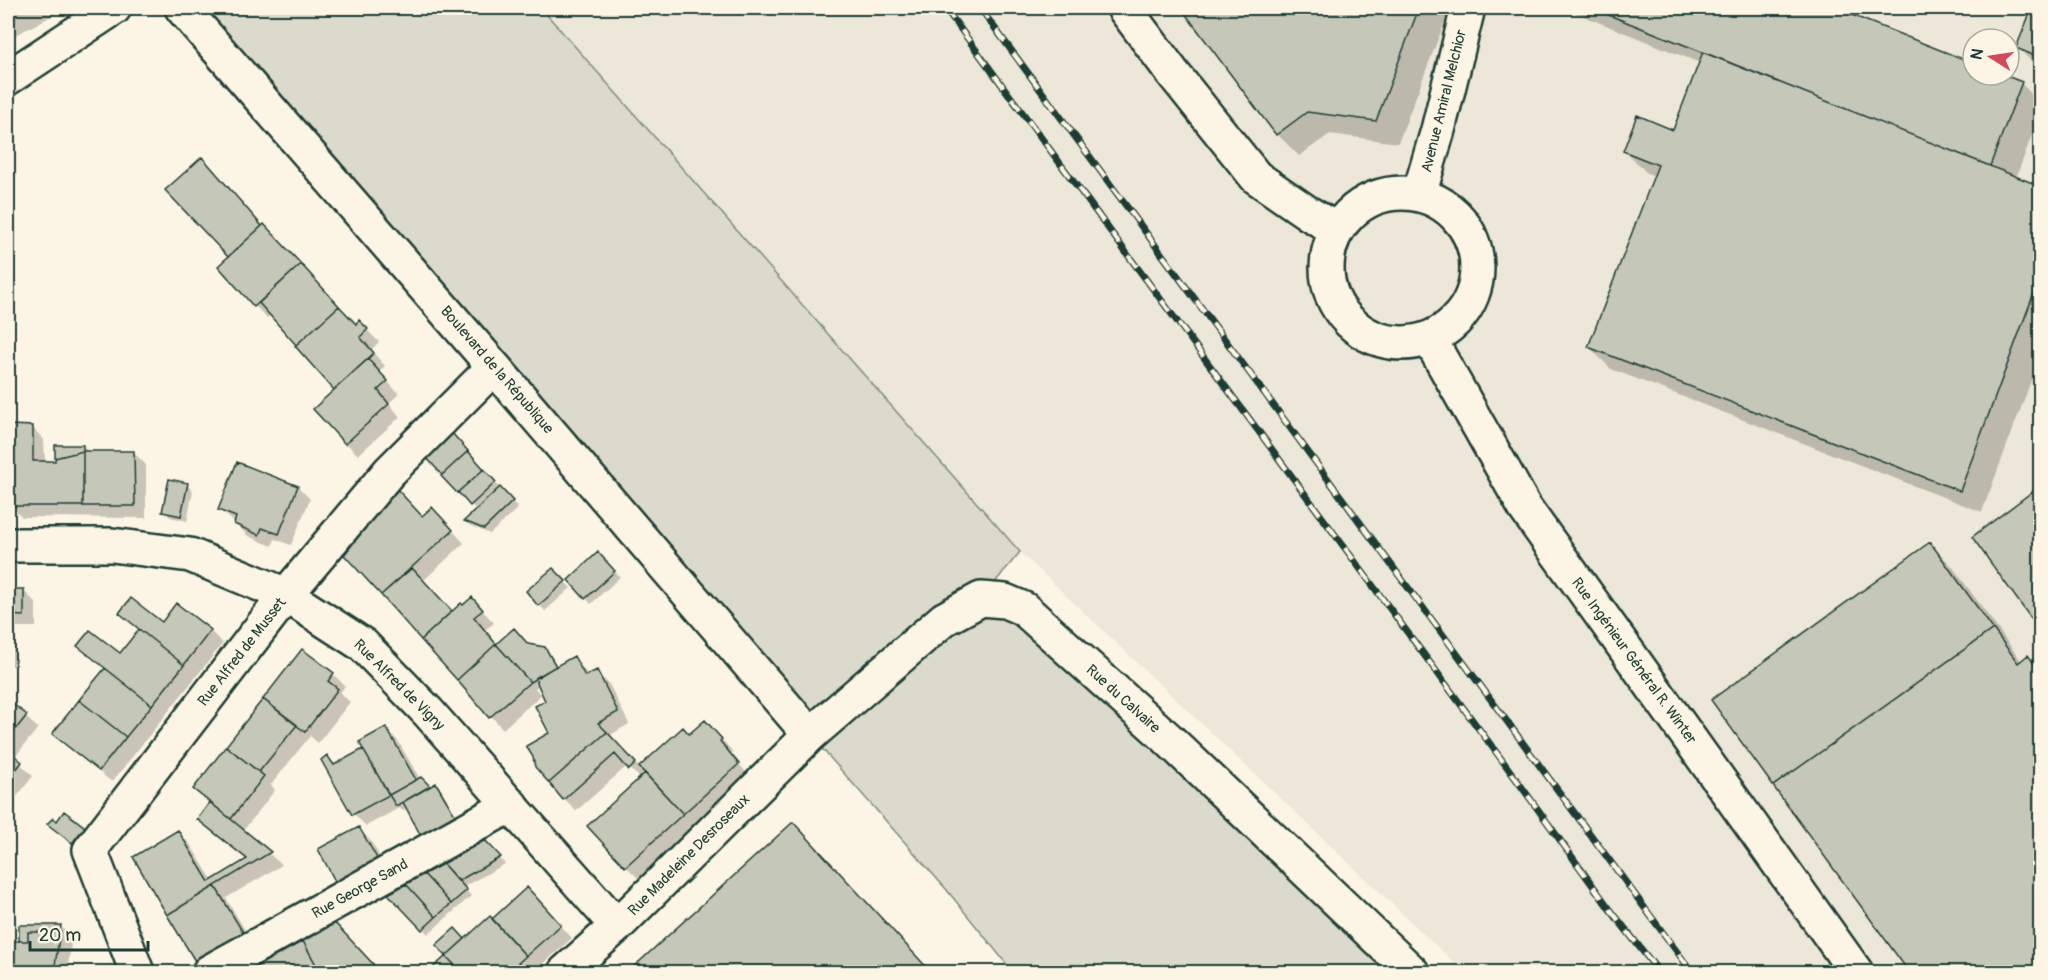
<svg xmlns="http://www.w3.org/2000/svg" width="2048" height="980" font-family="Pangolin,sans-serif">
<rect width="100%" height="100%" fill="#fcf5e5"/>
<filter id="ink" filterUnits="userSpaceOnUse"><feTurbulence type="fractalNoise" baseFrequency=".0167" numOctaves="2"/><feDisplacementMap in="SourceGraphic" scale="12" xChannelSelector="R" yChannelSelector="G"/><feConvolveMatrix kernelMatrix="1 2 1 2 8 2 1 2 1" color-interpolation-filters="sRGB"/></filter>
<g filter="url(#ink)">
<!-- built -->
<path fill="#ece7d8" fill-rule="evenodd" d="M541,8H2040V972H1464L1020,552ZM1973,39H2009V75H1973Z"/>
<!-- green -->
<path fill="#dcdacc" stroke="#7e8c80" stroke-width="1.5" d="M182,8H541L1020,552L982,598L1005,601L1412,972H1013L946,889L810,735Z"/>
<!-- shadow -->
<path fill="#0003" d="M8,8H67L8,39Z
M1183,8H1450L1398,143L1330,134L1299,156L1277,134Z
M1565,8H1830L1973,64V75H2000L2021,83L2040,103V113L2016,178L2040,188V357L1982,512L1611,369L1589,347L1655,176L1647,173L1625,151L1674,132L1700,63L1568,10Z
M2034,8H2040V70L2018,48Z
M263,227L276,238L356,325L359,322L379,342L371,350L385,366L379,372L399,394L389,403L400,417L358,455L346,443L336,390L271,315L267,318L255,306Z
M32,427L44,440L45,463H57L83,446L89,453H134L146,465V518L22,517L10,505V496H8V431Z
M458,441L518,508L490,534L471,526L466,521L477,511L428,457Z
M187,485L193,491L187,521L170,517L164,511Z
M298,487L310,499L291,545L275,539L272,546L248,536L220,509Z
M2040,488V628L1974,537Z
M423,517L444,521L464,543L423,581L452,613L472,599L494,623L485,630L497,645H528L545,648L558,667L574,658L589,676L596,672L609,684L629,724L609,736L640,768L683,729L689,735L717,734L733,752L731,754L750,777L638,878L626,866L641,779L627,766L576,811L564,799L547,702L539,685L535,688L541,695L503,729L346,555Z
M1930,544L1952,566L2022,662L2028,657L2040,670V972H1911L1713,700Z
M598,554L620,577L591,604L586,598Z
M553,570L571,588L545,611L528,592Z
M8,591H24L36,603V627H15V666H8Z
M177,605L210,631L223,643L112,782L66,746L54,734L106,669L79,645L120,655L140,631L121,613L162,624Z
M302,651L333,674L345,686L340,693L350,702L318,743L310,736L271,785L275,790L243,831L282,865L226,898L255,947L209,972L196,960L135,858L178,832L190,844L213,881L247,860L211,831L199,819L211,804L195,788Z
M8,702L38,728L14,758L33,776L15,799L8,793Z
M386,729L398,741L420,779L430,788L436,785L442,791L460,823L408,808L403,811L399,808L366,826L354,814L323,760L327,757L336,766L365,749Z
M65,813L90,834L79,848L55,830L57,823Z
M793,825L931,972H630Z
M358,828L371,841L389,873L338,882Z
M491,848L505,864L463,887L471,896L428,934L391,894Z
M539,901L572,938L534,972H430L465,941L492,921Z
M334,925L380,972H249Z
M60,926L66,932L65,939L71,945L67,972H8V942H23Z"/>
<!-- building -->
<path fill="#c5c7b9" stroke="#1f3d34" stroke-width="1.5" d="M1181,8H1419L1376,121L1307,112L1276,135Z
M1591,8H1834L1973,63V75H2004L2022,82L1990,166Z
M2032,8H2040V58L2016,48Z
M1703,52L2040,186V277L1960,491L1588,347L1658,165L1623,151L1637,115L1673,130Z
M202,157L262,226L228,257L165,190Z
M264,224L301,264L254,307L218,266Z
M301,264L339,306L296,345L259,303Z
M339,306L356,324L359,320L368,329L360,337L374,353L334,390L295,346Z
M368,359L388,381L378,390L389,404L345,444L313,409Z
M9,425L33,426V461H55V458L83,451V506H9Z
M452,433L468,451L442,475L426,457Z
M55,445H83V451L55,458Z
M83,451H134L135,506H83Z
M468,451L484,469L457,493L441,476Z
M237,462L298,486L279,534L262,528L259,535L234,524L236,517L218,510Z
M484,469L496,482L470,506L458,492Z
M169,479L188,483L181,516L162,512Z
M2040,486V631L1972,537Z
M500,487L513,501L484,529L464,521Z
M396,488L422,516L432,507L453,530L381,595L344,555Z
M1930,542L1993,629L1773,786L1711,700Z
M598,552L615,571L585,599L568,580Z
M412,568L452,611L421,640L381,595Z
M553,568L566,581L538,606L526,591Z
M8,589H24V616L8,615Z
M472,597L483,610L474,617L496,644L457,680L421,640L461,603L463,605Z
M131,598L162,622L176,603L211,630L184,665L119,613Z
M514,628L528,644L545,647L556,666L530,682L496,644Z
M139,629L184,665L152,705L77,646L90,630L120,653Z
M1993,629L2018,663L2028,655L2040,672V972H1909L1773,786Z
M496,644L530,682L489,718L457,680Z
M302,649L334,673L328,681L338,689L305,732L263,699Z
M574,656L585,676L597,670L618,712L598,723L607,732L549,783L535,767L533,757L526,746L549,733L535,706L545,701L535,678Z
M105,668L152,705L126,737L79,700Z
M263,699L297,725L259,772L226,746Z
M8,700L27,715L8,739Z
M79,700L126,737L99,771L52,734Z
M705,720L722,739L720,741L739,764L683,814L639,767L683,727L689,734Z
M386,727L416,780L389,795L359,742Z
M607,732L636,763L629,770L615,754L563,800L549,783Z
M226,746L264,776L231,819L193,789Z
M363,749L389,795L352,815L321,760L327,755L334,765Z
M8,750L22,762L8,780Z
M645,773L683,814L625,867L587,826Z
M421,777L430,786L396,806L389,795Z
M436,783L456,817L421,836L403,802Z
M210,802L271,852L167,915L133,857L178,830L209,882L247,859L197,819Z
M64,811L85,827L72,843L47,824L53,818L57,821Z
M793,822L931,972H628Z
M359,827L378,860L336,883L318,849Z
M485,840L501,857L458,881L443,864Z
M443,864L467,890L451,904L424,874Z
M424,874L451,904L436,917L406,884Z
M406,884L436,917L422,930L388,894Z
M215,886L244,934L195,961L167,915Z
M527,887L561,925L526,956L492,919Z
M490,916L526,956L508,972H461L446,956Z
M335,923L374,965L366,972H320L303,941Z
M19,925H61L60,932H28V941H19Z
M455,928L465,939L446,956L436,945Z
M28,932H60L54,972H8V941H28Z
M303,941L320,972H246Z
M446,956L461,972H428Z"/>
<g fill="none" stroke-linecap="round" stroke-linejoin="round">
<defs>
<path id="minor" d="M182,8L494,367L810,735
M1124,8L1172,72L1256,177L1308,213L1337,230
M8,78L114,8
M1327 268a75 75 0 1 1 150 0a75 75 0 1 1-150 0Z
M1419,195L1438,130L1468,8
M1429,338L1525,508L1856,972
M8,545H112L190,555L286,595L363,645L428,712L617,926
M137,972L90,850L286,595L389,472L494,367
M209,972L511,805
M565,972L617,926L810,735L944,619L981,599L1005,601L1024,609L1166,737L1412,972"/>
</defs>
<!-- minor casing -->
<use href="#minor" stroke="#1f3d34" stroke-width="38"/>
<!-- minor -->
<use href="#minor" stroke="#fcf5e5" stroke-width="33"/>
<defs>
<path id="rail" d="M945,8L1516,779L1609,908L1659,972
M980,8L1692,972"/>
</defs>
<!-- rail casing -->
<use href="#rail" stroke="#1f3d34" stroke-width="7"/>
<!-- rail -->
<use href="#rail" stroke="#fcf5e5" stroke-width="4.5" stroke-dasharray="14" stroke-linecap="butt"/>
</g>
</g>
<g text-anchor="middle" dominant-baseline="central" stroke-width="4.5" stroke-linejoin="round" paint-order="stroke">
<!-- street labels -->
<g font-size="15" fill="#1f3d34" stroke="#fcf5e5">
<text transform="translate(1444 101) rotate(-76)">Avenue Amiral Melchior</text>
<text transform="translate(497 370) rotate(49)">Boulevard de la République</text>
<text transform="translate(242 652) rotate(-52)">Rue Alfred de Musset</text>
<text transform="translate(1634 661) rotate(54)">Rue Ingénieur Général R. Winter</text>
<text transform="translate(399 685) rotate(45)">Rue Alfred de Vigny</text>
<text transform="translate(1123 699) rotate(42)">Rue du Calvaire</text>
<text transform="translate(689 855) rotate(-45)">Rue Madeleine Desroseaux</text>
<text transform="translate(360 889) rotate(-29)">Rue George Sand</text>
</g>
</g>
<!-- margin -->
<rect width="2048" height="980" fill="none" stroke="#fcf5e5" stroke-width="30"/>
<rect x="15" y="15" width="2018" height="950" fill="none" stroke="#1f3d34" stroke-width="2" filter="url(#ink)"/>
<!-- north arrow -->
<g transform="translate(1991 57) rotate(282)"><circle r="28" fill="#fcf5e5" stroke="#a4ab9e" stroke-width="1.5"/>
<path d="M0-4.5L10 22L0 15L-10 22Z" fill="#d1495b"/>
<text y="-9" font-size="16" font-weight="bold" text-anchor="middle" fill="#1f3d34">N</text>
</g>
<!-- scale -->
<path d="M30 941v9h118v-9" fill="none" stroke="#1f3d34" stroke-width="3"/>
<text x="39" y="941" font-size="18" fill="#1f3d34" stroke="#fcf5e5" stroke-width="4.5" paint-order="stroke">20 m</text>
</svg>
